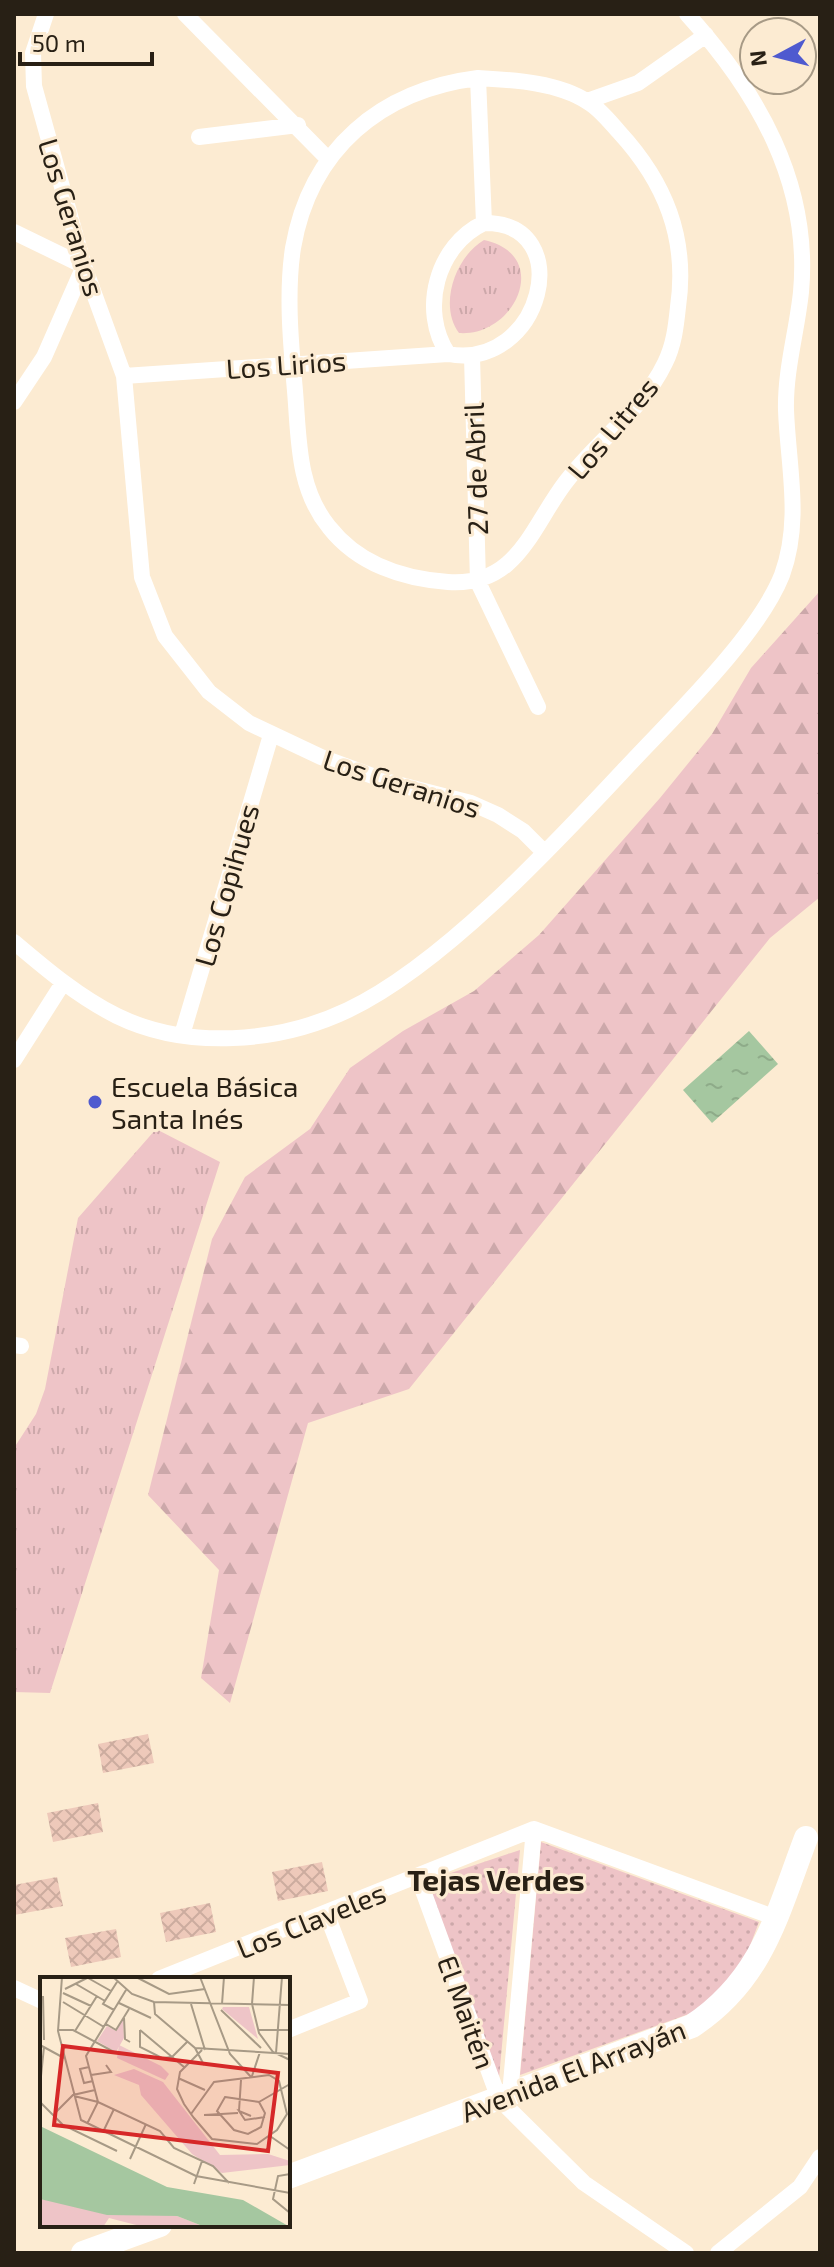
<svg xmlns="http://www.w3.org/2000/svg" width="834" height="2267" font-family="'Exo 2',sans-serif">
<defs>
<pattern id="grass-tufts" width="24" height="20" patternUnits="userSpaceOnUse" patternTransform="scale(2)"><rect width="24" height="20" fill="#eec4c7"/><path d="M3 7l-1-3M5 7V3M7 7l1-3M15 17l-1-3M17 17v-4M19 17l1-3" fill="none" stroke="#cca8aa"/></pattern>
<pattern id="forest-firs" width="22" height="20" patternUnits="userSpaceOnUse" patternTransform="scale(2)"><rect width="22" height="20" fill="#eec4c7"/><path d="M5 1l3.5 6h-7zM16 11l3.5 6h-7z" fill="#cca8aa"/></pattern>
<pattern id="park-dots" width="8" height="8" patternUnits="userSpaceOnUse" patternTransform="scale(2)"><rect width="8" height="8" fill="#eec4c7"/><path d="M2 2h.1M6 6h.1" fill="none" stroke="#cca8aa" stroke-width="1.8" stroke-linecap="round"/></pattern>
<pattern id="water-ripples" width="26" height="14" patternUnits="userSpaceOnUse" patternTransform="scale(2)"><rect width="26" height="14" fill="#a5c7a0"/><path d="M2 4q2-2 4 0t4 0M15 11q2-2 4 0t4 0" fill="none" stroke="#8eab89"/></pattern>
<pattern id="building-cross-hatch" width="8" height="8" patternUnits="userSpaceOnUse" patternTransform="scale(2)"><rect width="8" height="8" fill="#eec9ba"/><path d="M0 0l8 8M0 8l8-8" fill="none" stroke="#ccac9f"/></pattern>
</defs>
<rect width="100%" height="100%" fill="#fcebd2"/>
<!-- grass -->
<path fill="url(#grass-tufts)" d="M484,240C553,255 515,337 459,333C438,305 456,256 484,240Z
M156,1129L220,1162L50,1693L14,1692V1448L36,1414L45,1389L78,1218Z"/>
<!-- forest -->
<path fill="url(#forest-firs)" d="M820,591V897L770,938L409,1389L308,1423L230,1703L201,1678L219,1570L148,1495L212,1239L245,1177L310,1129L350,1068L403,1031L474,991L539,935L660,798L712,734L751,668Z"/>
<!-- park -->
<path fill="url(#park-dots)" d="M541,1842L759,1922L742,1967L697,2011L520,2075Z
M520,1850L499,2078L427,1881Z"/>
<!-- water -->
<path fill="url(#water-ripples)" d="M749,1031L778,1064L712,1123L683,1090Z"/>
<!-- building -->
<path fill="url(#building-cross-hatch)" d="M148,1734L154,1763L103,1773L98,1744Z
M98,1803L103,1832L53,1842L47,1813Z
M322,1862L328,1891L278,1901L272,1872Z
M57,1877L63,1906L14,1915V1885Z
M210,1903L216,1932L166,1942L160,1913Z
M116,1929L121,1957L71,1967L65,1938Z"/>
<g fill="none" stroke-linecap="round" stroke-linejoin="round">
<!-- street -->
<path stroke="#fff" stroke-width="16" d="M46,14L33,53L34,86L84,266L124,376L142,577L165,636L209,692L249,723L321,757L389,782L471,803L498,815L523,831L544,852
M185,14L328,159
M478,78C513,80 558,82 588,102C600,109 610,122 619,132C665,182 688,238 678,307C676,326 674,345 665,363C642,411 596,441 565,483C531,528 517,587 448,582C403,579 358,564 329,527C297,488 299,438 295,391C291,345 286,294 293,248C310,149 381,90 478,78Z
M478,78L484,223
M587,101L638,83L706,35
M199,137L298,125
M484,223C579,222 542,371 448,354C419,310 437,245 484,223Z
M14,232L84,266
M472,356L478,582L538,707
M124,376L448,354
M14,402L44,357L84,266
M14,942C47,970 79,997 117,1016C187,1050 279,1043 348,1010C441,966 552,847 623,771C670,720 757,638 782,575C802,520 788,466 786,410C785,370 797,331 801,292C811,183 757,91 687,14
M182,1035L271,735
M14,1060L63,983
M14,1345L21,1346
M418,1877L499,2099L584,2183L686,2253
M159,1979L534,1829L776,1918
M14,1988L42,2001
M288,2030L360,2001L327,1915
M510,2094L534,1829
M718,2253L800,2187L820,2157"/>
<!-- secondary -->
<path stroke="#fff" stroke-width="24" d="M288,2177L692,2026C763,1979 777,1914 806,1838
M83,2253L160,2225"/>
</g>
<!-- markers -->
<circle fill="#4f5acf" stroke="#fcebd2" stroke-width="3" cx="95" cy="1102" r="8"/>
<g text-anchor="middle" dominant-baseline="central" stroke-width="6" stroke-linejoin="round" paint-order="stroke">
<!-- street labels -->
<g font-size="28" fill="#282015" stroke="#fcebd2">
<text transform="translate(72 217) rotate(73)">Los Geranios</text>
<text transform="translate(286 364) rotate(-4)">Los Lirios</text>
<text transform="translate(612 428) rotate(-50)">Los Litres</text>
<text transform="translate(475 469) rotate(-92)">27 de Abril</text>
<text transform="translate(402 783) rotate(18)">Los Geranios</text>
<text transform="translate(226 885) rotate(-74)">Los Copihues</text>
<text transform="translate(311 1920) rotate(-22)">Los Claveles</text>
<text transform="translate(467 2012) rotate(70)">El Maitén</text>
<text transform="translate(573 2070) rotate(-21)">Avenida El Arrayán</text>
</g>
<!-- poi labels -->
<g font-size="28" fill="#282015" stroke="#fcebd2" text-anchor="start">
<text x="111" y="1086">Escuela Básica<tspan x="111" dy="32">Santa Inés</tspan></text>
</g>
<!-- neighbourhood labels -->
<g font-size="30" font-weight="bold" fill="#282015" stroke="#fcebd2">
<text x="496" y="1879">Tejas Verdes</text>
</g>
</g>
<!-- overview -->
<g transform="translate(40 1977)">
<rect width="250" height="250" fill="#fcebd2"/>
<path d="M79,68L121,89L129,97L125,103L77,81Z" fill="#eec4c7"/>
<path d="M94,92L123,105L180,178L228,177L250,184V188L182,196L152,177L101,118L99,108L74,98Z" fill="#eec4c7"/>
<path d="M0,222L137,239L165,250H104L69,241L63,250H0Z" fill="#eec4c7"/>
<path d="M83,42L84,61L76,75L57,64L67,49L76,54Z" fill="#eec4c7"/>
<path d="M183,30H209L218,62L182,32Z" fill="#eec4c7"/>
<path d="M0,149L127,210L203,223L250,250H165L137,239L67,238L0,222Z" fill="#a5c7a0"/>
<path fill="none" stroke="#a79a86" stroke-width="2" d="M22,0L18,54L41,143L156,199L250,216M73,0L92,17L114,25L250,28M96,0L129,17L165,12M122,0H158M160,0L190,77L211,100M214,0L212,27L219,56L233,75L250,83M48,1L71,14M36,7L65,24M25,12L49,0M23,16L51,29M3,19L4,63M23,25L64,50M114,25L115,37L155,71L164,88M79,26L111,41M151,27L165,73M182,27L184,0M74,33L63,27L77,5M181,33L221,71M84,41L85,62L90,65M66,47L76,53L89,32M19,53H33L76,76M100,53V70L122,81L132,80L147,65M100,53L144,90M218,53H250M35,54L57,19M0,68L24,81M155,71L250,77M236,76L242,0M49,90L40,92L44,106L53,104M51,98L71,95L66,88M212,99L220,75M138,101L165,113M0,109L4,70M34,119L58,125L120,154L134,171L173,189L189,206M185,120L219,125L225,136L221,150L208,157L194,153L177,134ZM0,125L23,148L77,174M219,125L250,107M199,134L201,103M15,136L33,118L55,113M151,137L174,105L229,98L239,104L247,137L237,153L217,167L172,162L154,141L151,137L144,127L137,112L140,95L162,73M164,138L198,136M211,139L199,134L205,143L225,140M47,147L58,125L46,79L86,13M63,155L74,132M230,159L250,173M90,182L106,147M250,197L238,199L233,222L250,236M154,207L162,184"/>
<path fill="#d62828" fill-opacity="0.15" stroke="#d62828" stroke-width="4" d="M23,69L238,96L228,174L14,148Z"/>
<rect width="250" height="250" fill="none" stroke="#282015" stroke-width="4"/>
</g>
<!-- border -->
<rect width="834" height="2267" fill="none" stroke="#282015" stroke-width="32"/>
<!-- north arrow -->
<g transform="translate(778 56) rotate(263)"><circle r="38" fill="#fcebd2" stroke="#a79a86" stroke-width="2"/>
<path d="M0-6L14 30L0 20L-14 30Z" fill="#4f5acf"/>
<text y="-12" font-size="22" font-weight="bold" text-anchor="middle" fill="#282015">N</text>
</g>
<!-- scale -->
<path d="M20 52v12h132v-12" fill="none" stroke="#282015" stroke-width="4"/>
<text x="32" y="52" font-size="24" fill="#282015" stroke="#fcebd2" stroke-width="6" paint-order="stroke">50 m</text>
</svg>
